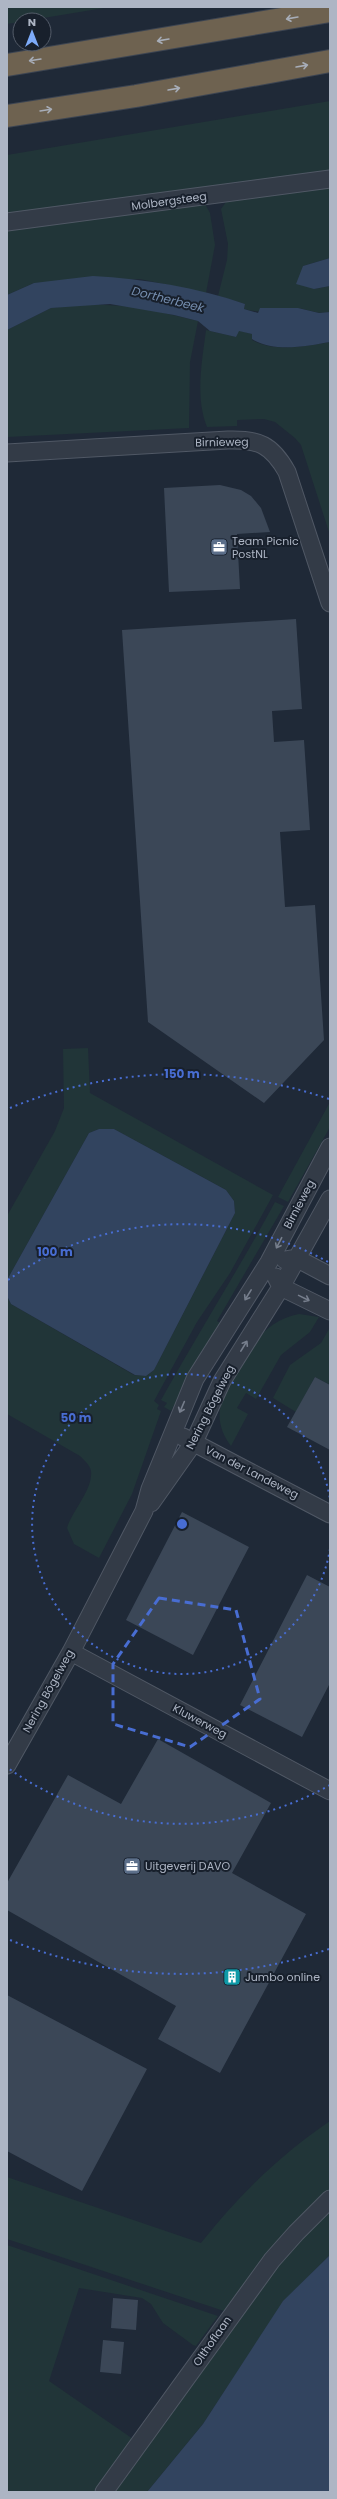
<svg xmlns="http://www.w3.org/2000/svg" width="337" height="2499" font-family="Poppins,sans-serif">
<rect width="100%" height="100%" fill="#1f2937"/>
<!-- green -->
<path fill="#213538" d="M7,7H110L7,24Z
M330,101V172L7,215V155Z
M330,186V258L303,266L314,289L330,286V312C317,315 309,309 296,308C276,307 265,315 244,309L245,304L218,296L227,260L228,244L221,209L226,202Z
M205,204L210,213L215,245L206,293L140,279L34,283L7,295V231Z
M88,304L139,307L198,321L190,362L189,428L7,437V330L51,308Z
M206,330L236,337L238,330L252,334V340C274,353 307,346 330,342V535L301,445L295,438L275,422L264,419L237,420V426L207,427C195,397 202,362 206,330Z
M88,1048L90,1093L273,1195L230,1273L197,1322L154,1401L159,1405L157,1409L161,1411L132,1494L99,1558L74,1544L67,1528C72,1511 93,1490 91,1471C90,1465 84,1460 80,1456L7,1414V1296L11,1304L134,1375L146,1376L154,1370L235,1213L234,1201L226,1190L114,1129H99L89,1133L7,1280V1216L55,1131L64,1108L63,1049Z
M330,1102V1127L288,1202L278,1197Z
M275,1202L284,1206L217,1321L220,1323L171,1411L164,1407L167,1403L161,1400C198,1333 239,1269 275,1202Z
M299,1314L319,1317L310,1332L281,1355L256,1399L246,1393L237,1408L248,1414L231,1446C219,1430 216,1414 224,1396C243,1362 256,1322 299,1314Z
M329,1329L330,1385L315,1377L296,1412L273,1398L290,1365L321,1343Z
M330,2121V2194L227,2312L7,2239V2177L201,2243C239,2195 280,2155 330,2121Z
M330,2206V2255L284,2301L203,2424L147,2492H109L242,2307Z
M7,2245L218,2316L196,2346L193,2345L163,2323L151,2304L142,2298L79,2288L49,2381L136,2441L99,2492H7Z"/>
<!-- water -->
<path fill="#32445f" d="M330,258V286L314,289L296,284L303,266Z
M93,276C144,279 197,287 245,304L244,309L258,313L260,308H298L319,313L330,312V342C307,346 274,353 252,339V334L239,331L236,337L210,331L198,321L174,315L110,304L51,308L7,330V295L34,283Z
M99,1129H114L226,1190L234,1201L235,1213L154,1370L146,1376L135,1375L11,1304L7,1296V1280L89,1133Z
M330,2255V2492H147L203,2424L283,2301Z"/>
<!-- building -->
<path fill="#3b4757" d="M220,485L241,490L251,496L261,508L270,532L237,534L240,589L169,592L164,488Z
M296,619L302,709L272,711L274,742L304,740L310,830L280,832L285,907L315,905L324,1040L264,1103L148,1022L122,630Z
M315,1377L330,1385V1450L287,1427Z
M182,1512L249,1547L193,1655L126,1620Z
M307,1575L330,1587V1683L302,1737L240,1705Z
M158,1739L271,1803L232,1873L306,1914L220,2073L158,2039L176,2006L7,1910V1883L68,1775L121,1804Z
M7,1995L147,2069L82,2191L7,2151Z
M113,2298L138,2300L136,2330L111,2328Z
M103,2340L124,2342L121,2374L100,2372Z"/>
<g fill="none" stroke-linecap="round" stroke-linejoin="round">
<defs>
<path id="street" d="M7,222L330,179
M7,453L228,440C259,439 272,445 287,472L330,603
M285,1260L296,1258L330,1276
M276,1277L281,1287L330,1311
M183,1437L330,1514
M151,1503L194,1442L222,1381L281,1287L330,1199
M71,1652L330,1791
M7,1765L71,1652L144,1511L150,1489L195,1379L269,1262L330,1147
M104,2492L272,2260L296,2233L330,2199"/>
<path id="highway" d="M7,65L330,11
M7,116L136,96L330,61"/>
</defs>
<!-- street casing -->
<use href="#street" stroke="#505865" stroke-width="19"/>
<!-- highway casing -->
<use href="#highway" stroke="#3d4552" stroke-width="24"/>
<!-- street -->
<use href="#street" stroke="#333b47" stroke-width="17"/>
<!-- highway -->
<use href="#highway" stroke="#6e6250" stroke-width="22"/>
</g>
<!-- one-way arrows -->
<defs><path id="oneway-shaft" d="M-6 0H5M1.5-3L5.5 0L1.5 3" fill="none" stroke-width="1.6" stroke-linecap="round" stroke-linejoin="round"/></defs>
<g stroke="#a7adb8">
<use href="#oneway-shaft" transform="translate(292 18) rotate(170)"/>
<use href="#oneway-shaft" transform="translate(163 40) rotate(170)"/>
<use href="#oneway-shaft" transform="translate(35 60) rotate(171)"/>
<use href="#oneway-shaft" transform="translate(302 66) rotate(-10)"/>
<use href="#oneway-shaft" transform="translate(174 89) rotate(-10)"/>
<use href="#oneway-shaft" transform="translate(46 110) rotate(-9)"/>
</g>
<g stroke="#767e8c">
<use href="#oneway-shaft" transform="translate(279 1243) rotate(117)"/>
<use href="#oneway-shaft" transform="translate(248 1295) rotate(122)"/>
<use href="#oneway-shaft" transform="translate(304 1298) rotate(26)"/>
<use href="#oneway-shaft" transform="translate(244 1346) rotate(-58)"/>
<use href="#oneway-shaft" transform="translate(182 1407) rotate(113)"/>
</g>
<!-- marked area -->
<path fill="none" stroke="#486dd2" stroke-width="3" stroke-dasharray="8 5" stroke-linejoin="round" d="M159,1598L236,1610L260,1699L190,1747L113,1724V1664Z"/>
<!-- distance rings -->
<g fill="none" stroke="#486dd2" stroke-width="2" stroke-dasharray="2 4">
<path d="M330 1549A150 150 0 1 1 330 1499"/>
<path d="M330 1785A300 300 0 0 1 8 1768M8 1280A300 300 0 0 1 330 1263"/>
<path d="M329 1949A450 450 0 0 1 10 1940M10 1108A450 450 0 0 1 329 1099"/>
</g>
<!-- icons -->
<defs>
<symbol id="office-square" viewBox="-11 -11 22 22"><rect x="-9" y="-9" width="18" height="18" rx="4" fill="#5c6f8a" stroke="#18202c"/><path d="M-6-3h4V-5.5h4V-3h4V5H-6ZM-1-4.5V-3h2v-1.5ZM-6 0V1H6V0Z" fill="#fff"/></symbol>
<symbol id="building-square" viewBox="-11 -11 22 22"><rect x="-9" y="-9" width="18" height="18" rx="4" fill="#0f9aa8" stroke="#18202c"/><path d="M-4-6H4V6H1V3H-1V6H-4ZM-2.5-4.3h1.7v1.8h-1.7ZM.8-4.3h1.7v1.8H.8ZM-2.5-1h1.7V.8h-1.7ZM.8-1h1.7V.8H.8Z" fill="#fff"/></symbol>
</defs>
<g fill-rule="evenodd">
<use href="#office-square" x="209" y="537" width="20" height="20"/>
<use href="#office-square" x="122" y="1856" width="20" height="20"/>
<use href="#building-square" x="222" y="1967" width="20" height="20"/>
</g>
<g text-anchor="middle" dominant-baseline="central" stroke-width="4" stroke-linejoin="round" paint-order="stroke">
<!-- street labels -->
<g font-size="11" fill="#adb5c4" stroke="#18202c">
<text transform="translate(169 201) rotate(-8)">Molbergsteeg</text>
<text transform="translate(222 442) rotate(-1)">Birnieweg</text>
<text transform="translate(299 1204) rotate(-62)">Birnieweg</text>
<text transform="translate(210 1407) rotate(-63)">Nering Bögelweg</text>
<text transform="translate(252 1472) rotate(27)">Van der Landeweg</text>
<text transform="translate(48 1691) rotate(-61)">Nering Bögelweg</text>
<text transform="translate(200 1721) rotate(28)">Kluwerweg</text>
<text transform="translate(212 2341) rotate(-55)">Olthoflaan</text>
</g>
<!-- poi labels -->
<g font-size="11" fill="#adb5c4" stroke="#18202c" text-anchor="start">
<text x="232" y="541">Team Picnic<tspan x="232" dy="13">PostNL</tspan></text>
<text x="145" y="1866">Uitgeverij DAVO</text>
<text x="245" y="1977">Jumbo online</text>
</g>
<!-- water labels -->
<g font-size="12" font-style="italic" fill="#748cad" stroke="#18202c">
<text transform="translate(168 299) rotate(14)">Dortherbeek</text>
</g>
</g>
<circle cx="182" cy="1524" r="6" fill="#486dd2" stroke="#18202c" stroke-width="2"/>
<g font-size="12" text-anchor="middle" font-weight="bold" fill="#486dd2" stroke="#18202c" stroke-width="4" stroke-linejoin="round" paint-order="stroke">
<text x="182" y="1078">150 m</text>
<text x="55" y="1256">100 m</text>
<text x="76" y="1422">50 m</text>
</g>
<!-- border -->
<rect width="337" height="2499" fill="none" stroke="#adb5c4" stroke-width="16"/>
<!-- north arrow -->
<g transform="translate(32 32)"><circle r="19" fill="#18202c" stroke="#545c69"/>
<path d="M0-3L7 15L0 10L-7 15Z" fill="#7dabf9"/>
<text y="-6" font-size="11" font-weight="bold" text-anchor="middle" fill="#adb5c4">N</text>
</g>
</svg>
